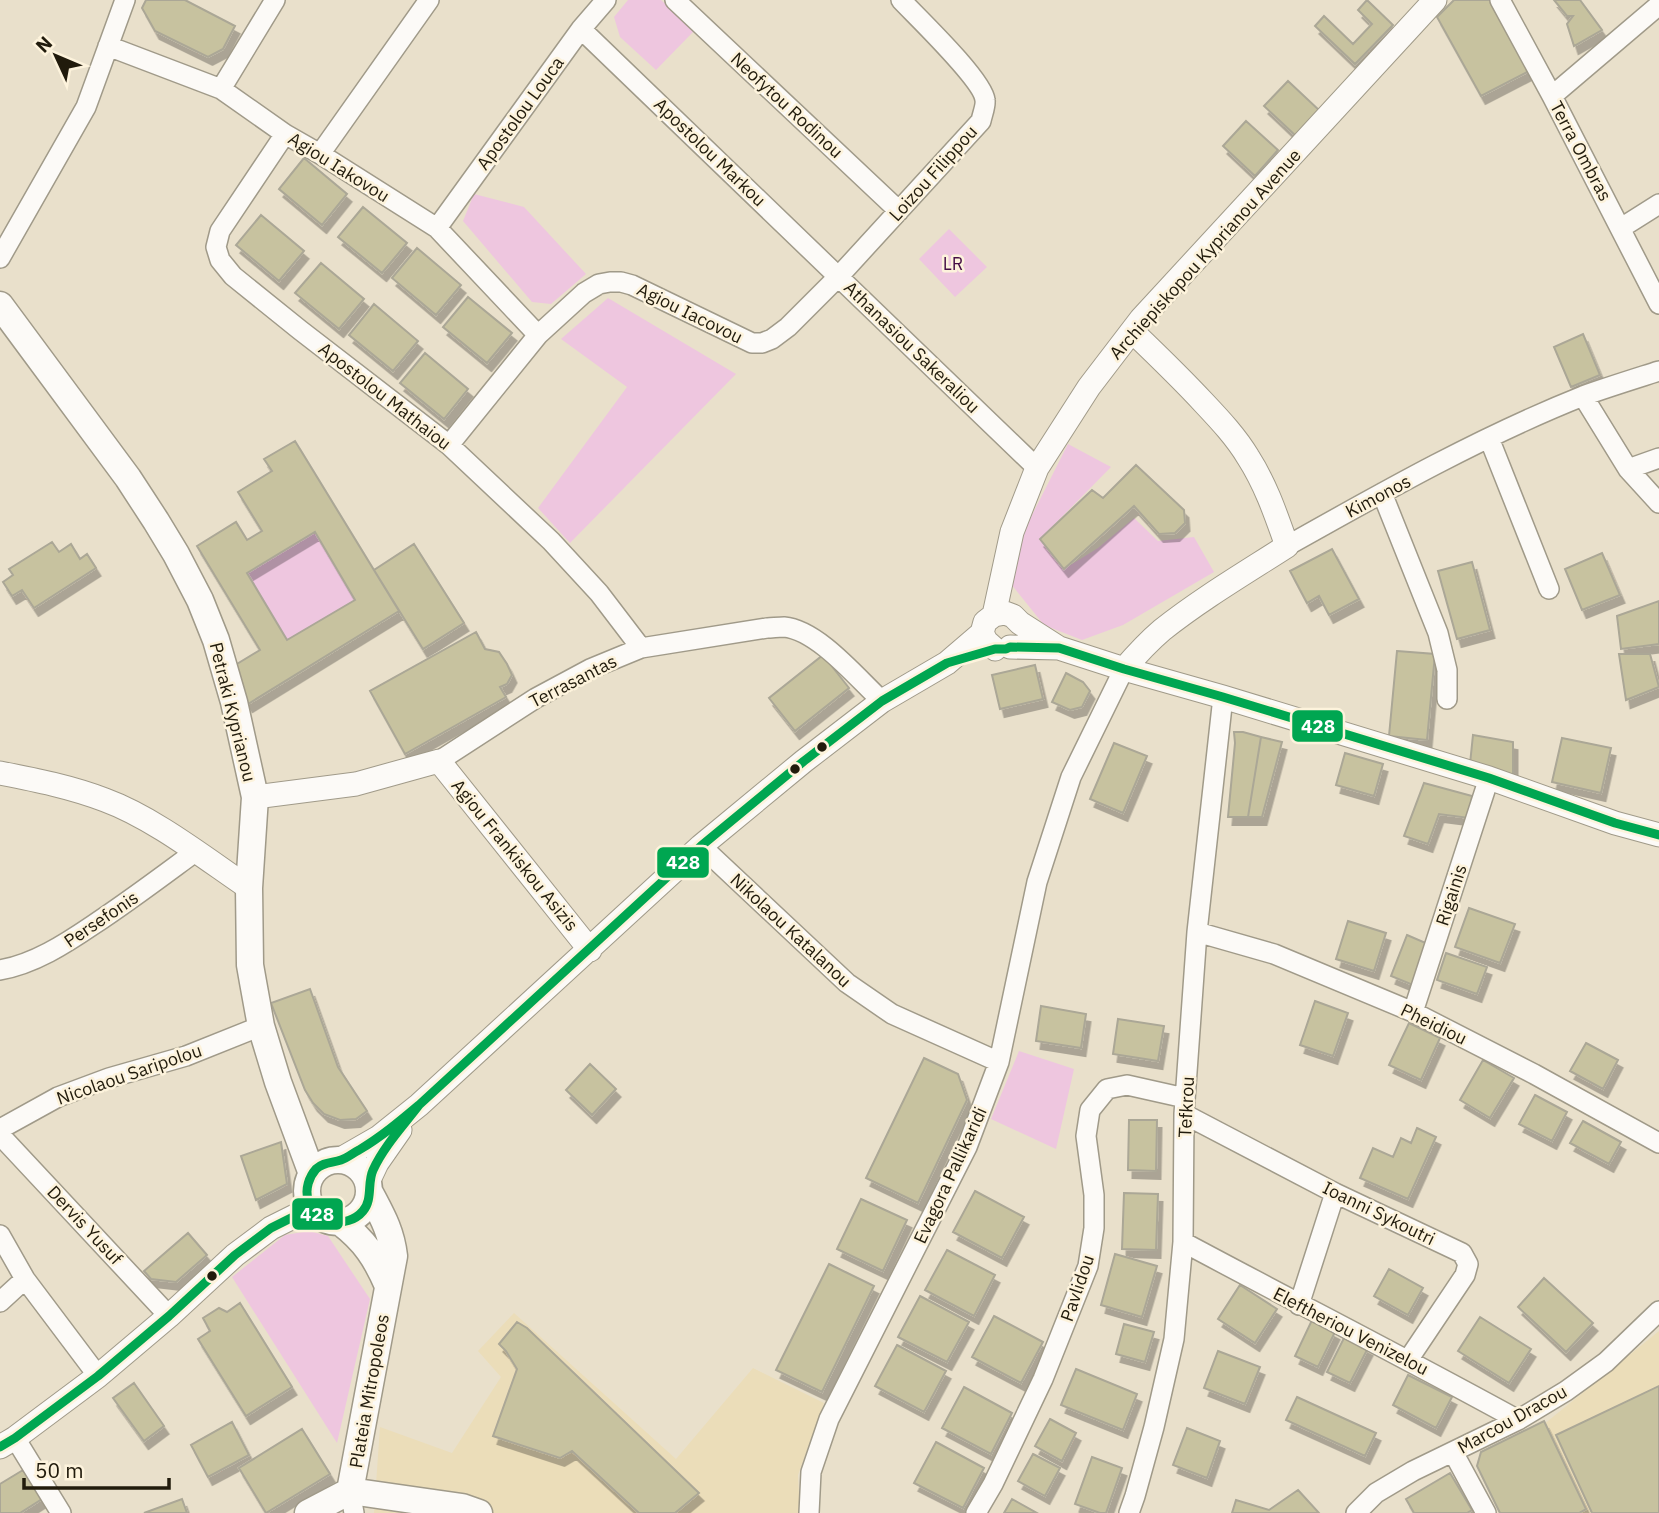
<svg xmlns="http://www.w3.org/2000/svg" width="1659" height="1513" font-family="'IBM Plex Sans',sans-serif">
<defs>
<filter id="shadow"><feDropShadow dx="4.5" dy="8" stdDeviation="0" flood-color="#0004"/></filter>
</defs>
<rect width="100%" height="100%" fill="#e9e0cb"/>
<!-- built -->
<path fill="#ebddb9" d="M514,1313L676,1459L753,1368L824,1403L798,1475L800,1513H374L380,1427L452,1453L501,1377L478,1351Z
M1659,1331V1513H1580L1538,1429Z"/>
<!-- green -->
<path fill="#eec6df" d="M628,0H661L694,31L656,70L620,37L614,17Z
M474,194L524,207L586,274L551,304L532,302L463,221Z
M949,229L987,267L955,297L919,259Z
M608,298L736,374L570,543L538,508L627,387L561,339Z
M1068,444L1111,467L1040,539L1064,569L1098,548L1134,518L1158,541L1194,537L1214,572L1123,625L1082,640L1044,625L1011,584L1026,527Z
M315,532L355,600L287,640L247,573Z
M1019,1051L1074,1069L1056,1149L991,1119Z
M309,1231L328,1236L370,1299L337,1443L232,1277L285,1235Z"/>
<!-- building -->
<path fill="#c7c29f" stroke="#aba796" stroke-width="2" fill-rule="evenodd" filter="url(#shadow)" d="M146,0H185L235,26L223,49L208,57L155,31L142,8Z
M1367,0L1393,25L1355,64L1315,26L1324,16L1353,44L1372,24L1358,10Z
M1454,0H1493L1531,70L1481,96L1437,17Z
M1554,0H1580L1602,30L1574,46L1567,24L1573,16H1567Z
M1288,81L1320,111L1296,136L1264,106Z
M1246,121L1278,150L1255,176L1223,146Z
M304,158L347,194L322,225L279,189Z
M363,207L407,243L382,273L338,237Z
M261,215L304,251L279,281L236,245Z
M417,248L461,285L436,315L392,278Z
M321,263L364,299L339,329L295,293Z
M468,297L512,333L487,363L443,327Z
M374,304L418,341L393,371L349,335Z
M1583,334L1600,375L1571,387L1554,347Z
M425,353L468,389L444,419L400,383Z
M295,441L399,611L248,704L227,670L260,650L197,546L236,522L247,540L262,531L238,492L272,471L264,459ZM315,532L355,600L287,640L247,573Z
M1136,465L1184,510L1185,523L1175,533L1159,534L1134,506L1064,569L1040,539L1092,490L1103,498Z
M52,542L59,552L71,544L80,559L87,554L96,568L34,608L22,590L12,596L3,582L13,575L9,569Z
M414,544L464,623L423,649L374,570Z
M1332,549L1359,599L1329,615L1319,596L1307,603L1290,571Z
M1602,553L1620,595L1582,610L1565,569Z
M1472,562L1490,630L1457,639L1438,571Z
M1659,601V644L1621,649L1617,616Z
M476,632L485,649L499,652L507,664L512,675L507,684L500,687L506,697L405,754L370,691Z
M1397,651L1435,654L1427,740L1389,736Z
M1619,654H1650L1659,687L1626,700Z
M823,655L849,688L795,731L769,698Z
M1035,665L1043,699L1000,709L992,675Z
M1066,673L1083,682L1090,691L1082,707L1070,710L1052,702Z
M1234,732H1243L1261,737L1248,817H1228L1235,743Z
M1473,735L1513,742V778L1470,764Z
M1261,737L1282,742L1262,817H1248Z
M1562,738L1611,748L1601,793L1552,782Z
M1114,743L1147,756L1123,813L1090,799Z
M1345,753L1383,764L1374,796L1336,785Z
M1424,783L1472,796L1469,818L1439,814L1428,844L1404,836Z
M1469,908L1515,924L1500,963L1455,947Z
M1348,921L1386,933L1374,971L1336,959Z
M1407,935L1428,944L1413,985L1391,976Z
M1446,953L1487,967L1477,994L1437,980Z
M310,989L338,1067L367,1111L356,1119L340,1120L324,1114L313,1103L305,1090L271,1003Z
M1315,1001L1348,1013L1333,1056L1300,1045Z
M1041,1006L1086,1014L1081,1048L1036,1041Z
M1118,1019L1164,1026L1158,1061L1113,1054Z
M1409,1023L1440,1038L1421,1080L1389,1065Z
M1586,1043L1618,1060L1603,1089L1570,1071Z
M924,1058L958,1074L967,1100L918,1203L866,1178Z
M1483,1060L1514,1078L1490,1118L1460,1100Z
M590,1064L616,1089L592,1115L566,1090Z
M1535,1095L1567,1112L1552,1141L1519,1124Z
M1129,1120H1157L1156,1171L1128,1170Z
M1583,1121L1621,1142L1609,1164L1570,1143Z
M1417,1128L1436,1137L1408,1199L1360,1178L1373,1148L1393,1157L1401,1138L1411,1143Z
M281,1142L287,1184L256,1200L241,1156Z
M975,1191L1024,1217L1002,1258L953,1232Z
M1124,1193L1158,1194L1156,1250L1122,1249Z
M861,1199L907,1220L883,1271L837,1249Z
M188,1233L207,1255L176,1282L151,1279L144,1271Z
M947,1250L995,1275L974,1316L925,1290Z
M1115,1254L1157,1266L1142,1317L1101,1305Z
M829,1264L874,1286L822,1392L776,1370Z
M1389,1269L1423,1288L1408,1315L1374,1296Z
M1544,1278L1593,1323L1566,1352L1518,1307Z
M1240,1285L1277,1309L1255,1343L1218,1319Z
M920,1296L969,1322L947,1362L898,1337Z
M240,1303L292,1387L246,1416L198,1339L210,1331L203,1318L219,1308L227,1312Z
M994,1316L1043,1342L1021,1383L972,1357Z
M1480,1317L1531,1349L1509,1383L1458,1351Z
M1312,1320L1335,1332L1318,1367L1295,1356Z
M517,1322L527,1328L699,1493L675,1513H639L572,1451L560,1458L493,1436L517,1369L506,1351L499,1344Z
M1124,1324L1154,1332L1145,1362L1116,1354Z
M1345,1336L1368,1348L1350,1383L1327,1372Z
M897,1345L946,1371L924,1412L875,1386Z
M1218,1351L1260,1367L1245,1404L1204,1388Z
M1076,1369L1137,1394L1123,1430L1061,1405Z
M1408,1375L1452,1397L1436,1428L1393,1405Z
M134,1383L164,1426L144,1441L113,1398Z
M1659,1386V1513H1592L1556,1435Z
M964,1387L1012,1413L991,1454L942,1428Z
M1297,1397L1376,1433L1365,1456L1286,1420Z
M1050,1419L1076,1433L1062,1461L1035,1446Z
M1544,1421L1586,1509L1579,1513H1500L1477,1466L1481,1452Z
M232,1422L249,1455L208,1477L191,1445Z
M1187,1428L1220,1441L1207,1478L1173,1465Z
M302,1429L330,1474L266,1513L239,1468Z
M936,1442L984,1468L963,1508L914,1483Z
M1033,1454L1060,1468L1045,1496L1018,1481Z
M1092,1457L1122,1468L1106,1513H1100L1075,1504Z
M23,1470L42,1499L20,1513H0V1484Z
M1450,1473L1472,1510L1467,1513H1414L1406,1499Z
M1298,1490L1319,1513H1232L1236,1500L1269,1510Z
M182,1499L187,1513H144Z
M1012,1499L1037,1513H1004Z"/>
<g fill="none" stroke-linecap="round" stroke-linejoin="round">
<defs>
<path id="minor" d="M675,0L899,211
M1500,0L1552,96L1659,304
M581,29L1037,468
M108,46L221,89L285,134L320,154L437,228L538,335
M221,89L275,0
M1552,96L1659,5
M285,134L220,231L216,247L220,260L233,276L300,330L449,445L551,541L599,593L641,648
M320,154L429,0
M437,228L581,29L606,0
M1621,228L1659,204
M0,258L86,107L125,0
M1583,396L1628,469L1659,503
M1489,438L1549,589
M449,445L538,335L584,293L599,284L610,282H621L632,285L752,343H762L772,339L788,327L839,276L981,121C982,115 986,106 985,100C983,80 918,18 901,0
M1628,469L1659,458
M1382,493L1438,633L1447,670V699
M1287,546C1383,492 1480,437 1583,396C1608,387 1634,379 1659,371
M439,761L536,698L590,669L641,648L767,628C772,628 778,627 784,627C818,630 857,678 882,701
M701,846L847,983L892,1014L999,1062
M1197,932L1274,954L1413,1012L1534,1074L1659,1143
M0,970C34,964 65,944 93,925C128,902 161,877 195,852
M1413,1012L1489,778
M1184,1114L1335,1193L1462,1253L1468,1264L1465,1275L1408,1360
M0,1129L58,1097L109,1078L186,1056L261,1026
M0,1135L169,1316
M0,1235L25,1279L98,1376
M1183,1242C1295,1302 1407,1359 1518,1420
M0,1302L25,1279
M1299,1305L1335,1193
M15,1438L61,1513
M1453,1452L1486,1513
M350,1491L354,1513
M809,1513L811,1472L829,1419L967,1147L999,1062L1037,882L1071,777L1124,669
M976,1513L993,1484L1043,1379L1088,1266L1094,1228V1195L1086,1136L1090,1110L1107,1089L1127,1085L1185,1098
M1129,1513L1135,1496L1154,1427L1174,1339L1183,1242L1184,1114L1197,932L1223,697
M1356,1513L1376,1493L1413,1471L1518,1420L1566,1391L1606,1362L1659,1311"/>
<path id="tertiary" d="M994,615L1012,532L1037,468L1089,387L1141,319L1435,0
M1010,647L1059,648
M995,649L986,641L982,633L985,622L994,615L1005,613L1013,616L1020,623L1059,648L1124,669L1223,697L1489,778L1615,823L1659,835
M1124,669C1136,655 1148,642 1162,630C1201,599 1245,573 1287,546C1276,515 1266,485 1248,457C1236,437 1220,420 1204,403C1181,378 1157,355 1132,331
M0,773C36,780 71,787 105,800C154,818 206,859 249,888
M255,797L356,784L439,761L590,950
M339,1160L379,1137L419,1105L701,846L804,761L882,701L947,663L982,633
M368,1182L377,1163L400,1130
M0,1447L15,1438L98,1376L169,1316L235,1255L271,1228L311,1208"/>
<path id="secondary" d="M0,305L128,478L156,521L176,554L200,600L216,640L234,702L255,797L249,888L250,965L253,982L261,1026L278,1082L312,1174
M307 1191a31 31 0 1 1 62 0a31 31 0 1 1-62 0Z
M340,1222C365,1241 376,1258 388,1286
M350,1491L462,1507L479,1513
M308,1513L350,1491L394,1256C391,1230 381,1214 369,1191"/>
</defs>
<!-- minor casing -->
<use href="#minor" stroke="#a09a89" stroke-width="22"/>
<!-- tertiary casing -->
<use href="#tertiary" stroke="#a09a89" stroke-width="25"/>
<!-- secondary casing -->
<use href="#secondary" stroke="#a09a89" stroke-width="29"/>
<!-- minor -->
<use href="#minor" stroke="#fcfaf7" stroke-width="19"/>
<!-- tertiary -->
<use href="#tertiary" stroke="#fcfaf7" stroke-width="23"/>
<!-- secondary -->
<use href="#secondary" stroke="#fcfaf7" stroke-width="26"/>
<defs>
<path id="bus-1" d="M419,1105C403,1126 384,1146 373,1170C367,1183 373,1199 363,1211C347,1230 314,1223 308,1199C305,1189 309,1177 316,1169C323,1162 332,1163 341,1160C347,1158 353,1153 359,1150C381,1137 400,1121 419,1105Z
M419,1105L701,846L804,761L882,701L947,663L995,649H1006L1010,647L1059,648L1124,669L1223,697L1489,778L1615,823L1659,835
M0,1447L15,1438L98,1376L169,1316L235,1255L271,1228L311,1208"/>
</defs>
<!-- bus-1 casing -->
<use href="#bus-1" stroke="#fdf3dc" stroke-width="14"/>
<!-- bus-1 -->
<use href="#bus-1" stroke="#00a651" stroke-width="9"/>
</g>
<!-- markers -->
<g fill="#211b0c" stroke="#fdf3dc" stroke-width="2.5">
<circle cx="822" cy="747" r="6"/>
<circle cx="795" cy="769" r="6"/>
<circle cx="212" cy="1276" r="6"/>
</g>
<g text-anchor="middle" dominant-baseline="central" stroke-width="5" stroke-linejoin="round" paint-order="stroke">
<!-- street labels -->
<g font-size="18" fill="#211b0c" stroke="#fdf3dc">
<text transform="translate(787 105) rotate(43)">Neofytou Rodinou</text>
<text transform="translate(520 113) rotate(-54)">Apostolou Louca</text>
<text transform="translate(1581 151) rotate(62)">Terra Ombras</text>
<text transform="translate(710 152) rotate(44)">Apostolou Markou</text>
<text transform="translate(339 167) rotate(32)">Agiou Iakovou</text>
<text transform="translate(933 173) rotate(-48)">Loizou Filippou</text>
<text transform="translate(1205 254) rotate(-48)">Archiepiskopou Kyprianou Avenue</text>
<text transform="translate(690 313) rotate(26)">Agiou Iacovou</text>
<text transform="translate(912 347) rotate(44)">Athanasiou Sakeraliou</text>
<text transform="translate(385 396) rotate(38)">Apostolou Mathaiou</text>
<text transform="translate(1378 496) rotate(-28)">Kimonos</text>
<text transform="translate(573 681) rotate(-27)">Terrasantas</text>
<text transform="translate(233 712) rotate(76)">Petraki Kyprianou</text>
<text transform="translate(515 855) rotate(51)">Agiou Frankiskou Asizis</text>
<text transform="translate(1451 895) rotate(-72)">Rigainis</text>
<text transform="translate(101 919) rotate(-34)">Persefonis</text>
<text transform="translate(791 930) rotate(43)">Nikolaou Katalanou</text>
<text transform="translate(1434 1024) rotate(26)">Pheidiou</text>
<text transform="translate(129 1074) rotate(-19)">Nicolaou Saripolou</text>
<text transform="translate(1186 1107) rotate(-87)">Tefkrou</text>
<text transform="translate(950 1175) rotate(-65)">Evagora Pallikaridi</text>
<text transform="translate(1379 1213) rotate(26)">Ioanni Sykoutri</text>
<text transform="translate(85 1225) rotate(47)">Dervis Yusuf</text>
<text transform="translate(1077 1288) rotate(-71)">Pavlidou</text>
<text transform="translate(1351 1331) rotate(27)">Eleftheriou Venizelou</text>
<text transform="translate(369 1391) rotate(-80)">Plateia Mitropoleos</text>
<text transform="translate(1512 1419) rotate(-29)">Marcou Dracou</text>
</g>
<!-- park labels -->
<g font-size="18" fill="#450e45" stroke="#fdf3dc">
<text x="953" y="263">LR</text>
</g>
</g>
<g stroke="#fdf3dc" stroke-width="2.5">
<rect x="1291" y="709" width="53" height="34" rx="7" fill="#00a651"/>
<rect x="656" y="846" width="54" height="33" rx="7" fill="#00a651"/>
<rect x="291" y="1197" width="53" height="34" rx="7" fill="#00a651"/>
</g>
<g font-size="19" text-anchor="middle" font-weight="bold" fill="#fff">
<text x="1318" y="733">428</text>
<text x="683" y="869">428</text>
<text x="317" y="1221">428</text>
</g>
<!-- north arrow -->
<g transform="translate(56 56) rotate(314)" stroke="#fdf3dc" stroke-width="5" paint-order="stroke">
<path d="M0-5L12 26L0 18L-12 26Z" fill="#211b0c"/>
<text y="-10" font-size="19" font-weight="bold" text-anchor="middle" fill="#211b0c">N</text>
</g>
<!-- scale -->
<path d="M24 1478v10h145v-10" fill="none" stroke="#211b0c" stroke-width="3.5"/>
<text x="35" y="1478" font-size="21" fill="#211b0c" stroke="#fdf3dc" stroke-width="5" paint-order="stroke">50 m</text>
</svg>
